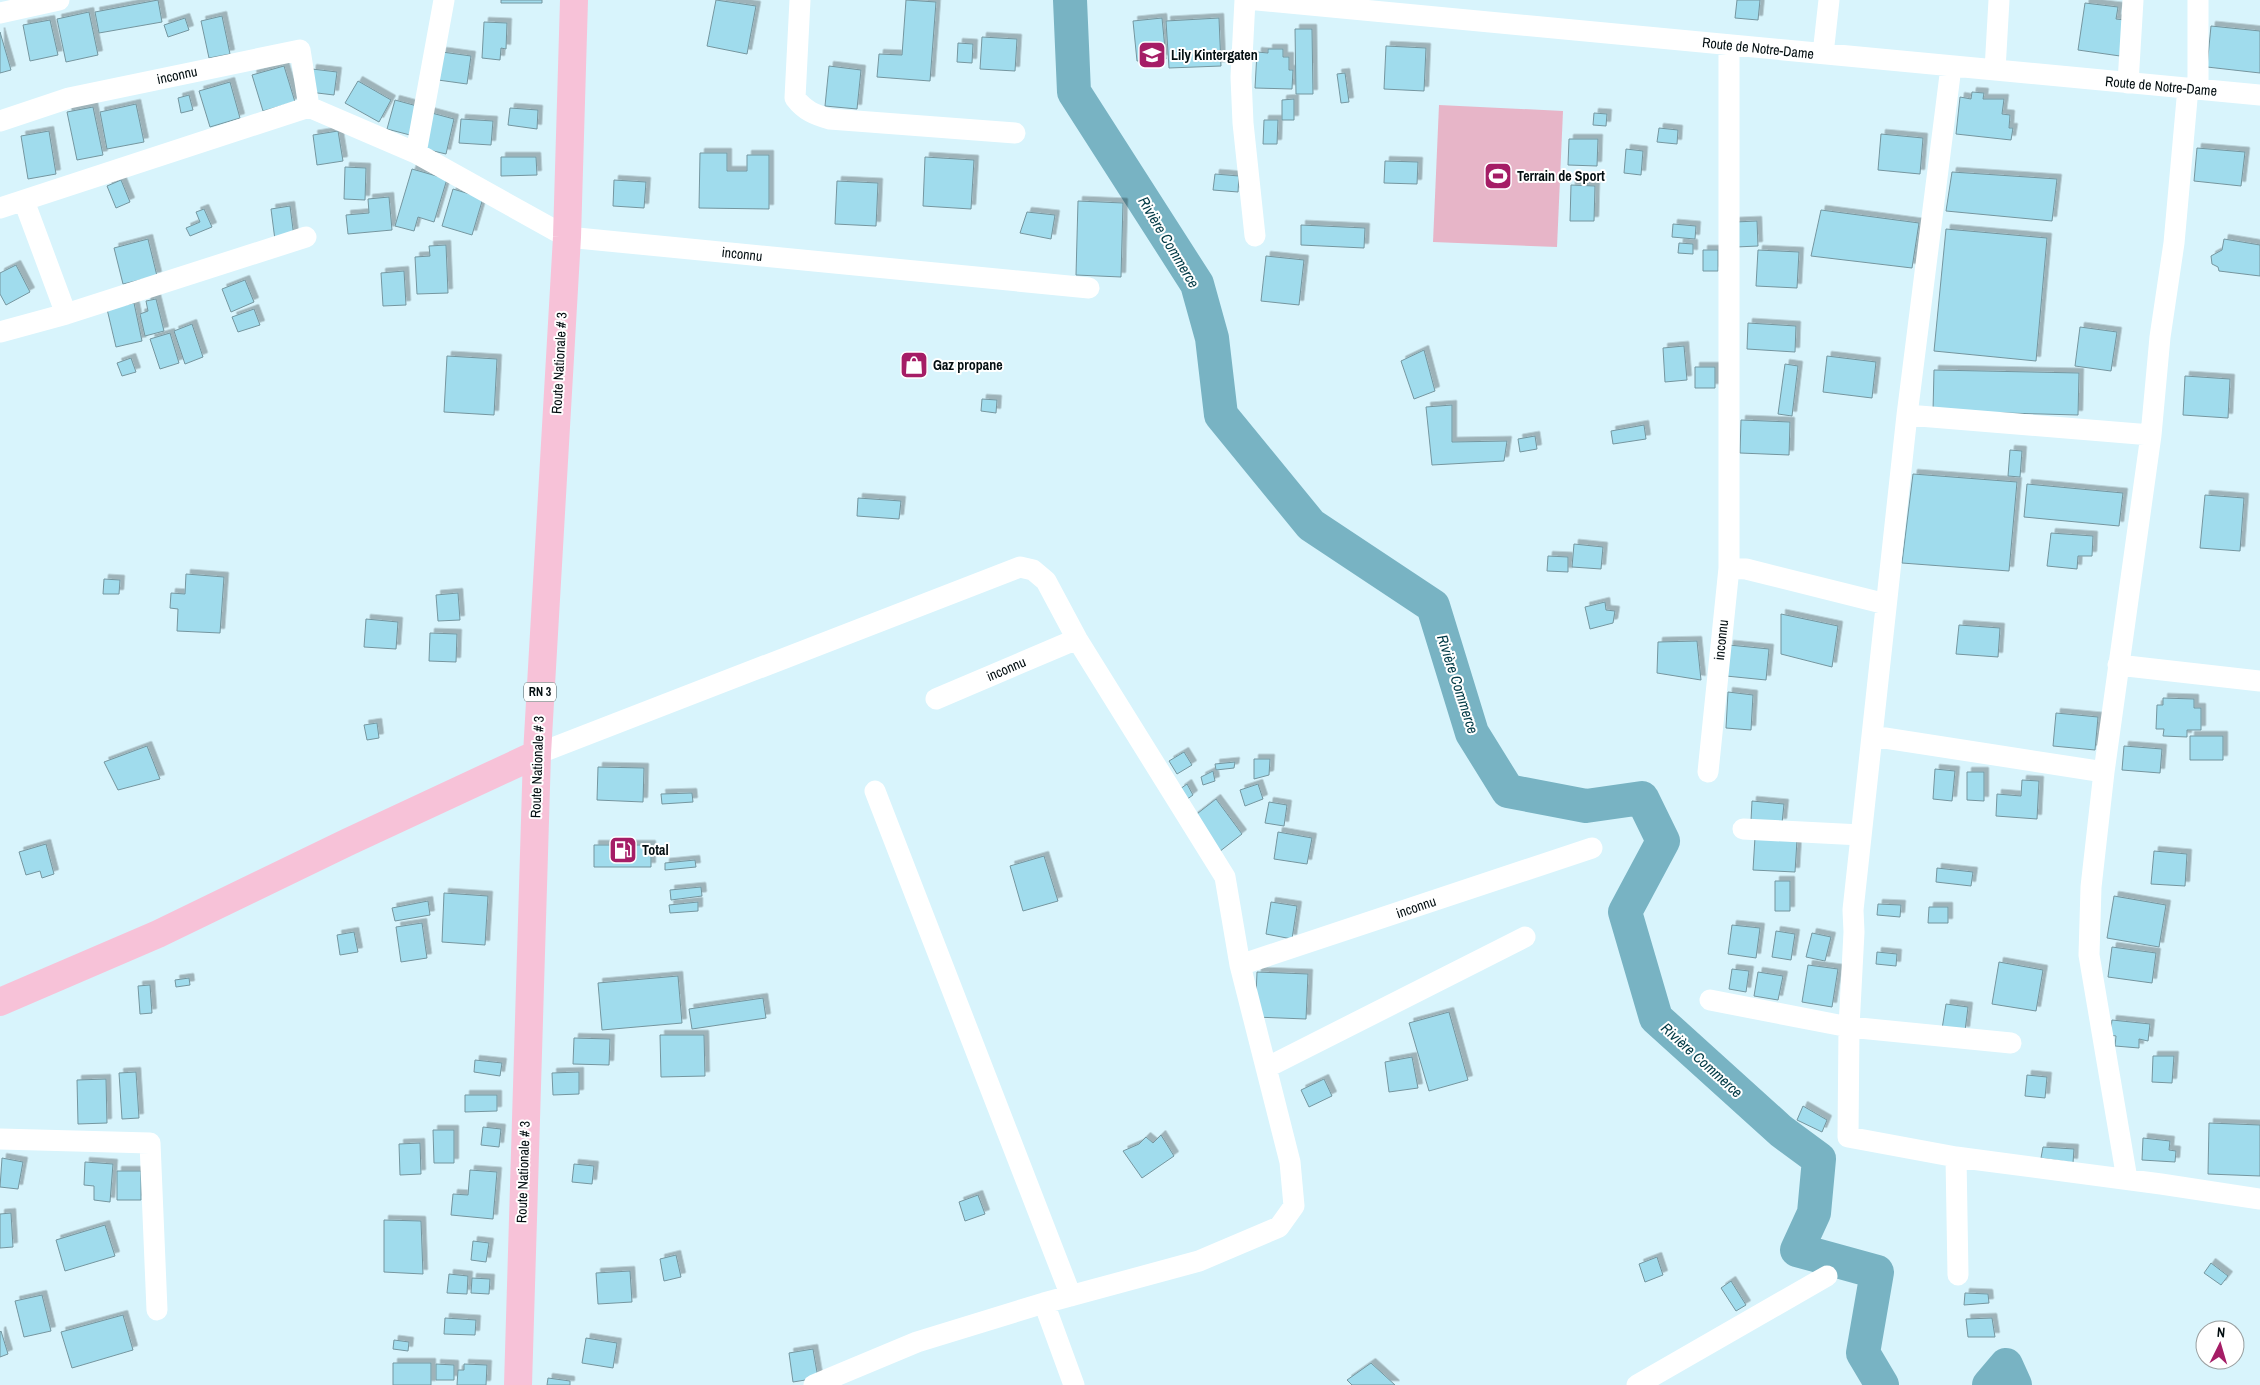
<svg xmlns="http://www.w3.org/2000/svg" width="2260" height="1385" font-family="'Archivo Narrow',sans-serif">
<defs>
<filter id="shadow"><feDropShadow dx="4.5" dy="-4.5" stdDeviation="0" flood-color="#0004"/></filter>
</defs>
<rect width="100%" height="100%" fill="#d8f4fc"/>
<!-- green -->
<path fill="#e7b5c8" d="M1439,105L1563,111L1557,247L1433,242Z"/>
<g fill="none" stroke-linecap="round" stroke-linejoin="round">
<!-- river -->
<path stroke="#78b3c3" stroke-width="34" d="M1070,0L1074,92L1197,284L1212,338L1221,415L1311,525L1433,606L1472,733L1508,791L1586,806L1642,798L1663,841L1625,912L1656,1018L1781,1131L1819,1159L1814,1213L1797,1250L1877,1272L1863,1353L1882,1385
M1989,1385L2006,1365L2015,1385"/>
</g>
<!-- building -->
<path fill="#a0dced" stroke="#75969f" filter="url(#shadow)" d="M158,0L162,22L99,33L95,12Z
M501,0H542V3H501Z
M716,0L756,6L747,54L707,46Z
M906,0L936,2L930,81L877,77L879,54L902,55Z
M1737,0H1760L1758,20L1735,18Z
M2085,3L2118,7L2116,19L2125,20L2120,56L2078,50Z
M89,12L98,55L66,62L57,19Z
M222,16L230,54L209,58L201,21Z
M185,18L189,30L168,37L164,25Z
M1162,18L1166,59L1137,61L1133,21Z
M1219,18L1221,66L1169,68L1166,21Z
M50,20L58,55L30,61L23,25Z
M484,22L507,23L506,49L501,48L500,60L482,58Z
M2211,26L2260,31V73L2207,67Z
M1295,29H1312L1313,94H1296Z
M0,32L11,70L0,73Z
M982,37L1017,39L1015,71L980,69Z
M958,43L973,44L972,63L957,62Z
M1386,46L1426,48L1424,91L1384,89Z
M1268,49H1283V57H1289V70H1293L1292,89L1255,88L1257,52L1268,53Z
M442,52L471,56L467,84L438,80Z
M284,66L295,102L263,111L252,75Z
M829,66L861,70L857,109L825,106Z
M312,69L337,72L334,95L309,92Z
M1345,73L1349,102L1341,103L1337,74Z
M358,81L391,100L379,122L345,103Z
M230,82L240,118L210,127L199,91Z
M1972,92L1984,93L1983,99H2004L2002,114L2010,115L2009,128H2013L2011,140L1956,134L1960,97L1971,99Z
M189,95L193,110L181,113L178,98Z
M1294,99V120H1282V100Z
M395,100L417,106L410,135L387,129Z
M136,104L144,142L107,149L100,112Z
M93,107L103,155L77,160L67,112Z
M510,108L538,110L537,129L508,125Z
M428,112L454,119L446,154L425,149Z
M1594,113L1607,114L1606,126L1593,125Z
M461,119L493,121L491,145L459,143Z
M1264,120H1278L1277,144H1263Z
M1659,128L1678,130L1677,144L1657,142Z
M49,131L56,174L28,179L21,136Z
M338,131L343,161L317,165L313,135Z
M1881,134L1923,138L1920,174L1878,170Z
M1569,139H1598L1597,166L1568,165Z
M2197,148L2245,152L2241,186L2194,181Z
M1626,149L1643,151L1641,175L1624,173Z
M700,153H727V171H747V155H769V209L699,208Z
M501,157H536L537,175L501,176Z
M925,157L974,160L971,209L923,206Z
M1385,161L1418,162L1417,184L1384,183Z
M345,167L366,168L365,200L344,199Z
M412,169L447,179L434,222L418,217L414,231L395,226Z
M1952,172L2057,179L2052,221L1946,211Z
M1215,174L1239,176L1238,192L1213,190Z
M121,180L130,202L116,208L107,186Z
M614,180L646,182L644,208L613,206Z
M837,181L878,183L876,226L835,224Z
M1571,185L1595,186L1594,221H1570Z
M453,189L483,198L472,235L442,226Z
M389,197L392,230L348,234L346,215L369,213L368,199Z
M1078,201L1123,203L1121,277L1076,275Z
M290,206L294,237L275,240L271,209Z
M204,209L212,227L190,236L186,228L200,222L196,212Z
M1821,210L1919,223L1912,268L1811,256Z
M1027,212L1055,215L1051,239L1020,233Z
M1757,221L1758,246L1736,247L1735,222Z
M1673,224L1696,226L1695,239L1672,237Z
M1301,225L1365,228L1364,248L1301,245Z
M1946,229L2047,238L2036,361L1934,351Z
M148,239L157,276L123,284L114,248Z
M2224,239L2260,245V276L2219,271L2218,267L2212,264L2211,256L2222,250Z
M1679,243L1693,244V254L1678,253Z
M446,245L448,293L417,294L415,257L430,256L429,246Z
M1703,250H1718V271H1703Z
M1758,250L1799,252L1797,288L1756,286Z
M1266,256L1304,260L1299,305L1261,301Z
M16,265L30,292L6,305L0,294V273Z
M404,271L406,305L383,306L381,273Z
M245,280L254,302L231,312L222,289Z
M156,299L164,331L145,336L140,314L148,311L146,301Z
M134,303L142,341L116,347L107,309Z
M254,309L260,325L238,332L232,317Z
M1748,323L1796,326L1795,352L1747,349Z
M192,324L203,357L185,364L174,331Z
M2080,327L2117,332L2111,371L2075,366Z
M170,333L179,363L160,369L150,339Z
M1684,346L1687,380L1665,382L1663,348Z
M1424,350L1435,391L1414,399L1401,361Z
M447,356L497,359L494,415L444,412Z
M1827,356L1876,362L1872,398L1823,392Z
M131,358L136,372L122,376L117,363Z
M1785,364L1798,366L1792,416L1778,414Z
M1695,367H1715V388H1695Z
M1934,370L2079,373L2078,415L1933,411Z
M2185,376L2230,379L2228,418L2183,415Z
M982,399L997,400L996,413L981,411Z
M1452,405V442L1507,441L1504,461L1432,465L1426,407Z
M1741,420L1790,422L1789,455L1740,453Z
M1644,425L1646,439L1613,444L1611,431Z
M1535,436L1537,449L1520,452L1518,439Z
M2010,450L2022,451L2020,477L2008,476Z
M1913,474L2017,482L2009,571L1902,563Z
M2027,484L2123,493L2119,526L2024,517Z
M2205,495L2244,498L2240,551L2200,548Z
M858,498L901,501L899,519L857,516Z
M2051,533L2093,536L2092,556H2078L2077,569L2047,566Z
M1574,544L1603,547L1601,569L1572,567Z
M1548,556L1568,557V572L1547,571Z
M186,574L224,577L220,633L177,631L178,609L170,608L171,593L185,594Z
M104,579L120,580L119,594H103Z
M458,593L460,620L438,621L436,595Z
M1605,602L1606,610L1615,611L1613,623L1590,629L1585,607Z
M1781,614L1838,626L1832,667L1781,654Z
M366,619L398,622L396,649L364,647Z
M1959,625L2000,628L1998,657L1956,654Z
M430,633L457,634L456,662L429,661Z
M1697,641L1701,680L1657,673L1658,642Z
M1729,645L1769,649L1766,680L1726,676Z
M1728,692L1753,695L1751,730L1726,728Z
M2163,698L2194,699V708H2201V730H2187V737L2163,736L2164,729H2156L2157,705H2163Z
M2056,713L2098,717L2095,750L2053,746Z
M377,723L379,738L367,740L364,725Z
M2190,736H2223V760H2190Z
M147,746L160,779L118,790L104,762Z
M2124,746L2162,749L2160,773L2122,770Z
M1184,752L1192,765L1177,774L1169,761Z
M1254,759H1270L1269,775L1254,779Z
M1235,762L1234,768L1216,770L1215,764Z
M598,767L644,768L643,802L597,800Z
M1935,769L1955,771L1952,801L1933,799Z
M1213,771L1215,781L1203,785L1201,777Z
M1967,772H1984V801L1967,800Z
M2022,780L2039,781L2037,819L1996,816L1997,794L2021,796Z
M1187,784L1193,795L1186,800L1180,789Z
M1258,784L1263,799L1245,806L1240,790Z
M692,793L693,802L662,804L661,794Z
M1216,799L1242,834L1219,852L1193,817Z
M1752,801L1784,804L1782,823L1751,821Z
M1269,802L1287,805L1284,826L1265,823Z
M1278,832L1312,838L1307,864L1274,859Z
M1755,837L1797,840L1795,872L1753,870Z
M46,844L54,874L42,878L40,871L26,875L19,852Z
M594,845H651V867H594Z
M2154,851L2187,854L2185,886L2151,884Z
M1044,856L1058,901L1023,911L1010,866Z
M695,860L696,867L665,870V863Z
M1937,868L1973,872L1971,886L1936,882Z
M1775,881H1790V911H1775Z
M701,887L702,896L671,900L670,890Z
M444,893L488,896L485,945L442,942Z
M2114,896L2166,905L2159,947L2107,938Z
M428,901L430,915L395,921L392,908Z
M698,902V911L670,913L669,905Z
M1271,902L1297,906L1292,939L1266,934Z
M1878,904L1901,905L1900,917L1877,915Z
M1929,907H1948V923H1928Z
M422,923L427,958L401,962L396,927Z
M1732,925L1760,928L1756,958L1728,954Z
M1776,931L1795,934L1791,960L1772,957Z
M354,932L358,952L340,955L337,935Z
M1812,933L1831,937L1825,961L1806,957Z
M2112,947L2156,953L2152,983L2108,977Z
M1877,952L1897,954L1896,966L1876,964Z
M1999,962L2043,970L2036,1011L1992,1004Z
M1808,965L1838,969L1832,1007L1802,1002Z
M1732,969L1749,971L1746,992L1729,989Z
M1257,972L1308,974L1306,1019L1255,1017Z
M1758,972L1783,976L1778,1000L1754,996Z
M678,976L682,1023L602,1030L598,983Z
M189,978L190,985L176,987L175,980Z
M150,985L152,1013L140,1014L138,986Z
M763,998L766,1018L692,1029L689,1009Z
M1946,1004L1968,1007L1965,1031L1942,1029Z
M1449,1012L1468,1080L1429,1091L1409,1023Z
M2112,1020L2150,1024L2148,1041L2139,1039V1048L2115,1046L2116,1036L2110,1035Z
M660,1035H704L705,1076L661,1077Z
M574,1038L610,1039L609,1065L573,1064Z
M2153,1056H2174L2172,1083L2152,1082Z
M1412,1057L1418,1088L1389,1092L1385,1062Z
M475,1060L502,1063L500,1076L474,1072Z
M136,1072L139,1118L122,1119L119,1073Z
M579,1072V1094L553,1095L552,1073Z
M2027,1075L2047,1077L2045,1098L2025,1096Z
M106,1079L107,1123L78,1124L77,1080Z
M1324,1079L1332,1096L1309,1107L1301,1090Z
M465,1095H497V1111L465,1112Z
M1803,1106L1827,1120L1822,1132L1797,1120Z
M2209,1123L2260,1125V1176L2208,1174Z
M483,1127L501,1129L499,1147L481,1145Z
M433,1130H454V1163H434Z
M1161,1135L1174,1156L1142,1178L1123,1151L1139,1144L1146,1137L1153,1143Z
M2143,1138L2170,1141L2169,1150L2176,1151L2175,1162L2142,1160Z
M420,1143L421,1174L400,1175L399,1144Z
M2043,1147L2074,1149L2073,1163L2041,1158Z
M2,1158L23,1162L18,1189L0,1187Z
M85,1162L113,1164L110,1202L94,1200V1186L84,1185Z
M574,1164L594,1166L592,1184L572,1182Z
M470,1170L497,1172L493,1219L451,1215L453,1194L468,1195Z
M117,1171H141V1200H117Z
M978,1195L985,1214L965,1221L959,1202Z
M11,1213L13,1247L0,1248V1214Z
M384,1220L421,1221L423,1274L384,1272Z
M105,1225L115,1256L65,1271L56,1240Z
M473,1241L489,1243L486,1262L471,1260Z
M676,1255L681,1277L664,1281L660,1259Z
M1657,1257L1663,1275L1645,1282L1639,1264Z
M2211,1263L2228,1276L2221,1285L2204,1273Z
M630,1271L632,1302L598,1304L596,1273Z
M449,1274L468,1276L467,1294L447,1293Z
M472,1278L490,1279L489,1294L471,1293Z
M1731,1281L1746,1305L1736,1311L1721,1288Z
M1965,1293L1988,1294L1989,1303L1964,1305Z
M42,1295L51,1331L24,1337L15,1301Z
M123,1315L133,1350L72,1368L61,1332Z
M445,1318L476,1320L475,1335L444,1334Z
M1992,1318L1995,1337H1968L1966,1319Z
M1,1331L8,1354L0,1357V1332Z
M586,1338L617,1343L613,1368L582,1363Z
M394,1340L409,1342L408,1351L393,1349Z
M813,1349L818,1378L793,1382L789,1353Z
M393,1363H431V1385H393Z
M1371,1363L1395,1385H1352L1347,1380Z
M436,1364L454,1365V1380H436Z
M464,1364L487,1365L486,1385H457L458,1370H464Z
M548,1378L570,1381V1385H547Z"/>
<g fill="none" stroke-linecap="round" stroke-linejoin="round">
<!-- minor -->
<path stroke="#fff" stroke-width="21" d="M800,0L795,98C805,111 815,115 830,119L1015,133
M1245,0L1241,77L1243,123L1255,236
M1257,0L2260,95
M2198,0V89
M0,13L59,0
M1729,45V568L1746,569L1886,604
M1823,54L1829,0
M1951,67L1907,415L1853,910L1854,932L1849,1027L2011,1043
M1995,70L1999,0
M2128,83L2133,0
M0,121L69,98L300,50L309,107
M416,153L444,0
M24,201L66,314
M0,208L309,107L416,153L567,237L1089,288
M0,332L66,314L306,237
M1907,415L2151,435
M2118,665L2260,681
M936,699L1077,639
M1872,736L2104,772L2151,435L2160,337L2174,243L2188,88
M537,754L1020,567L1033,570L1046,581L1077,639L1225,877L1240,965L1290,1162L1294,1206L1279,1227L1199,1261L1044,1303
M1708,772L1729,568
M2104,772L2091,887L2089,955L2127,1179
M875,791L1071,1296
M1743,829L1861,835
M1240,965L1592,848
M1710,1000L1849,1027L1848,1137L1956,1157L2161,1184L2260,1199
M1266,1068L1525,937
M0,1139L150,1143L157,1310
M1956,1157L1958,1275
M814,1385L917,1342L1044,1303L1074,1385
M1637,1385L1827,1276"/>
<!-- major -->
<path stroke="#f7c2d8" stroke-width="28" d="M0,1002L158,934L348,842L537,754
M518,1385L537,754L567,237L574,0"/>
</g>
<!-- icons -->
<defs>
<symbol id="school-square" viewBox="-11 -11 22 22"><rect x="-9" y="-9" width="18" height="18" rx="4" fill="#a51d66" stroke="#fff"/><path d="M0-5L7-2L0 1L-7-2ZM-4 1L0 2.5L4 1V4Q0 6-4 4Z" fill="#fff"/></symbol>
<symbol id="stadium-square" viewBox="-11 -11 22 22"><rect x="-9" y="-9" width="18" height="18" rx="4" fill="#a51d66" stroke="#fff"/><path d="M0-5a6.5 5 0 1 0 0 10a6.5 5 0 1 0 0-10ZM-3.5-1.8h7v3.6h-7Z" fill="#fff"/></symbol>
<symbol id="shop-square" viewBox="-11 -11 22 22"><rect x="-9" y="-9" width="18" height="18" rx="4" fill="#a51d66" stroke="#fff"/><path d="M-5-2.5h2.3a2.7 3.5 0 0 1 5.4 0H5L5.5 6h-11ZM-1.5-2.5h3a1.5 2.3 0 0 0-3 0Z" fill="#fff"/></symbol>
<symbol id="fuel-square" viewBox="-11 -11 22 22"><rect x="-9" y="-9" width="18" height="18" rx="4" fill="#a51d66" stroke="#fff"/><path d="M-5.5-6h7V0h2V4h1.3V-2.5L3-4.5l.8-.8L6-3V5H2.5V1h-1V6h-7ZM-4.2-4.7v3.2H.2V-4.7Z" fill="#fff"/></symbol>
</defs>
<g fill-rule="evenodd">
<use href="#school-square" x="1136" y="39" width="32" height="32"/>
<use href="#stadium-square" x="1482" y="160" width="32" height="32"/>
<use href="#shop-square" x="898" y="349" width="32" height="32"/>
<use href="#fuel-square" x="607" y="834" width="32" height="32"/>
</g>
<g text-anchor="middle" dominant-baseline="central" stroke-width="4" stroke-linejoin="round" paint-order="stroke">
<!-- shield labels -->
<rect fill="#fff" stroke="#4f5658" stroke-width="1" x="524" y="682.5" width="32" height="19" rx="4"/>
<g font-size="12" font-weight="bold" fill="#030e11">
<text x="540" y="692">RN 3</text>
</g>
<!-- street labels -->
<g font-size="14" fill="#030e11" stroke="#fff">
<text transform="translate(1758 48) rotate(6)">Route de Notre-Dame</text>
<text transform="translate(177 75) rotate(-12)">inconnu</text>
<text transform="translate(2161 86) rotate(5)">Route de Notre-Dame</text>
<text transform="translate(742 254) rotate(6)">inconnu</text>
<text transform="translate(559 363) rotate(-87)">Route Nationale # 3</text>
<text transform="translate(1721 640) rotate(-84)">inconnu</text>
<text transform="translate(1006 669) rotate(-23)">inconnu</text>
<text transform="translate(537 767) rotate(-88)">Route Nationale # 3</text>
<text transform="translate(1416 907) rotate(-19)">inconnu</text>
<text transform="translate(523 1172) rotate(-88)">Route Nationale # 3</text>
</g>
<!-- poi labels -->
<g font-size="14" font-weight="bold" fill="#030e11" stroke="#fff" text-anchor="start">
<text x="1171" y="55">Lily Kintergaten</text>
<text x="1517" y="176">Terrain de Sport</text>
<text x="933" y="365">Gaz propane</text>
<text x="642" y="850">Total</text>
</g>
<!-- water labels -->
<g font-size="15" font-style="italic" fill="#003945" stroke="#fff">
<text transform="translate(1169 242) rotate(59)">Rivière Commerce</text>
<text transform="translate(1458 684) rotate(72)">Rivière Commerce</text>
<text transform="translate(1702 1060) rotate(42)">Rivière Commerce</text>
</g>
</g>
<!-- north arrow -->
<g transform="translate(2220 1345) rotate(5)"><circle r="24" fill="#ffffff" stroke="#9a9fa0"/>
<path d="M0-4L9 19L0 12L-9 19Z" fill="#a51d66"/>
<text y="-8" font-size="14" font-weight="bold" text-anchor="middle" fill="#030e11">N</text>
</g>
</svg>
